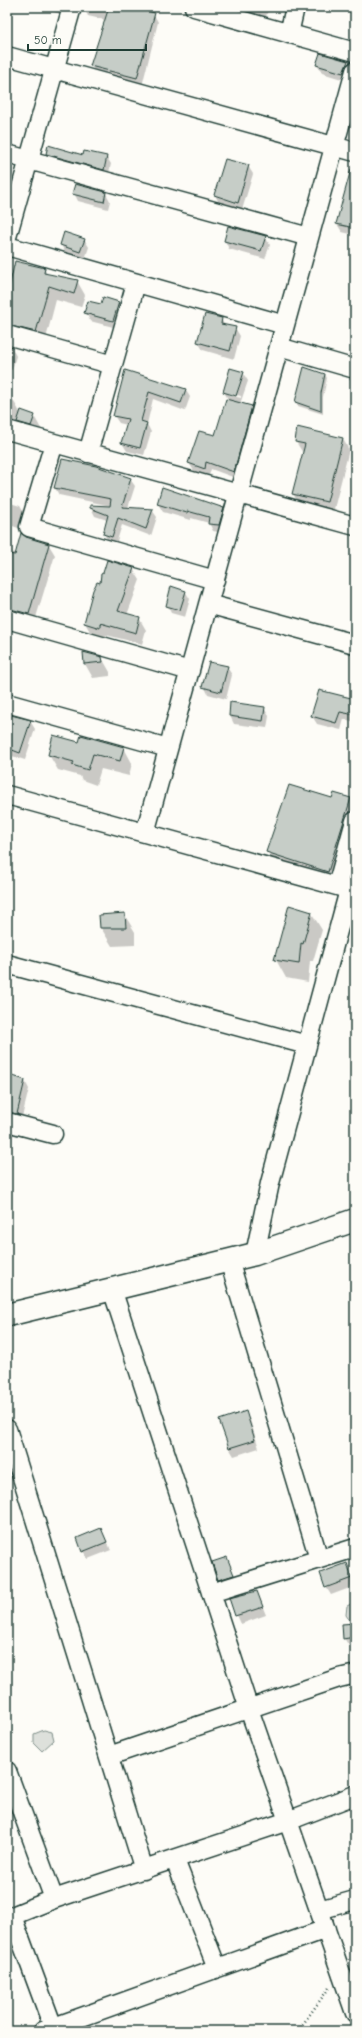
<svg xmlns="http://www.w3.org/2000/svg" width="362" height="2038" font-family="'Comic Neue',sans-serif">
<rect width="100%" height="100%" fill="#fdfcf7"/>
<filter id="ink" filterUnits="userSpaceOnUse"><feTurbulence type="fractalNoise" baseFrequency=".025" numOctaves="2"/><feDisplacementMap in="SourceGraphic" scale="8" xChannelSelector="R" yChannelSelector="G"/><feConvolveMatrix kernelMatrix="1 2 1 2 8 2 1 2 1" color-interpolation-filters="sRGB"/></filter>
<g filter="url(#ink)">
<!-- green -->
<path fill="#dde0db" stroke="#7e8e88" d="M355,1602V1621H350L346,1615L347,1606Z
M44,1730L52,1732L54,1740L42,1751L34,1743V1734Z"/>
<!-- shadow -->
<path fill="#0003" fill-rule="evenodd" d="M40,7H72L65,16Z
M83,7H128L153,13L158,22L142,86L96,74L91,65L105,20L88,16Z
M248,7H269L265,20L252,17Z
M347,62L352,70L348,81L322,73L317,65Z
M47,154L106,156L111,164L108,177L51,162Z
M248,166L253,174L242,210L219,203L215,195Z
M355,178V235L342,232L337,224Z
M74,193H106L110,201L108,209L78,201Z
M265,237L270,245L265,259L229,249L225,241Z
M84,239L89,247L85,259L66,253L61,245Z
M44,269L48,275L77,281L85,295L81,307L56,300L44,346L7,342V299Z
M118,303L123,311L117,328L90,321L86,313L102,306Z
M221,319L225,326L235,328L240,336L234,359L203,350L198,342Z
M7,346L12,348L16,356L12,370L7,368Z
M126,371L185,389L190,397L185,411L153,399L147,424L151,432L144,455L127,451L122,443L127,425L119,423L114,416Z
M243,373L248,381L240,404L251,407L256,415L238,479L211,469L209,476L194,471L189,463L216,437L229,401L224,392ZM229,393L241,396V398L229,395Z
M325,374L327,378L323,397V414L298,406L296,402Z
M7,399L13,400L21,414L34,416L44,434L7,428Z
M343,439L349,450L333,513L300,505L293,494L303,453L296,442Z
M130,479L135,486L128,508L152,510L157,517L151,536L122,525L116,544L109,542L104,534L107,520L95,516L91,508L111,506L59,495L55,488Z
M7,502L20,506L26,516L21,529L7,524Z
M158,504L223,509L228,517L223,533L213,531L209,523L191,518V520L163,512Z
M26,538L49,545L55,555L34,624L7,616V552L16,553Z
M133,569L140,580L127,615L139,618L146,630L142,644L106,635V639L92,635L85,623Z
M185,591L190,599L185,617L171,613L167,605Z
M102,658L110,672V676L93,678L85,664Z
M227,667L232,675L226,699L208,694L204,686Z
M355,701V722L344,719L341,730L317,724L312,716Z
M264,708L269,716L267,728L234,724L230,716Z
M7,714L30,721L35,729L25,760L12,756L7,748L10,739L7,738Z
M54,737L80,743L124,748L132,763L129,776L101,769L96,785L82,780L80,776L58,770L49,755Z
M350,799L355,807V814L334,882L274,863L268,852Z
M311,912L322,930L313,961H310L308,982L286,978L276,960Z
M124,914L135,932V945L112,946L101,928Z
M7,1075L25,1081L29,1089L21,1121L7,1118Z
M245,1412L250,1420L259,1448L234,1456L229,1448L221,1420Z
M101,1529L111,1550L88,1559L83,1551Z
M226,1558L238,1583L223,1587L219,1579Z
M346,1564L355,1586L331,1595L326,1587Z
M257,1593L266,1615L241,1624L230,1599Z
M355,1624V1646H349L344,1638Z"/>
<!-- building -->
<path fill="#c6cdc7" stroke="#1f3d34" d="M109,7H132L155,13L137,78L90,66Z
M320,53L348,61L343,73L316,65Z
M48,145L83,155L84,151L107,156L104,170L46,154Z
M225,159L249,165L238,203L214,195Z
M351,169H355V228L336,224Z
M75,184L106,192L104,202L72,194Z
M228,226L266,236L261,251L224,241Z
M64,232L85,239L80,252L60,245Z
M15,261L45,268L44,273L78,280L74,294L49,286L36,332L7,325V297Z
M103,297L119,302L113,321L84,313L88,301L101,304Z
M205,314L222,318L221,324L236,327L230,351L197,342Z
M304,367L325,374L321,393V411L295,402Z
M230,368L244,372L236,396L223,392Z
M125,370L186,389L181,403L149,392L141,421L147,423L140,448L121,443L128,419L113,416Z
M226,399L252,406L234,472L206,462L205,469L188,463L199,431L215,435Z
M21,410L35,415L31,426L17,422Z
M297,427L343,438L327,502L292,494L305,444L295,442Z
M62,459L96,466L131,478L122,507L153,509L146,529L118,518L112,537L103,534L108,515L90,508V505L110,506L111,499L54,488Z
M162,487L224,508L219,525L208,524L209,517L187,511V513L157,504Z
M21,533L26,537L49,544L29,614L7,608V554L15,555Z
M107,560L134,568L118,611L140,617L136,633L100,623V628L84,623L93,590L97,582L100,583L101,574L103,573Z
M171,586L186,591L180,610L166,606Z
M83,652L102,657L103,662L84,664Z
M209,662L228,666L221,692L202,687Z
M319,690L355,699V715L340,712L336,723L311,716Z
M230,702L265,707L263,721L229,716Z
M7,714L31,720L20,753L7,748L11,734L7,732Z
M53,735L79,742L81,735L124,747L120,761L93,754L88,770L72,765L74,762L48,755Z
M289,785L332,798L334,793L351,798L328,872L266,852Z
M289,905L312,912L303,944L301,943L299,964L274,960Z
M125,913L126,928H100L99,915Z
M7,1074L25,1080L17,1114L7,1112Z
M246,1411L255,1440L229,1448L219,1420Z
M101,1528L107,1542L82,1552L77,1538Z
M227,1557L234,1575L218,1580L212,1562Z
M347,1563L352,1578L325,1588L320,1573Z
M257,1591L263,1607L235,1616L229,1598Z
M355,1623V1637L343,1639L342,1624Z"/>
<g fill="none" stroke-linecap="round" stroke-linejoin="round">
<defs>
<path id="minor" d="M194,7L355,52
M289,34L295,7
M7,56L355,152
M7,154L309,237
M7,237L72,7
M7,246L285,325
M7,335L113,365
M279,347L355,369
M7,430L355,526
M54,443L29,527L215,580
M88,453L136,283
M208,604L355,644
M7,619L190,671
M7,703L168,748
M7,795L355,891
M145,833L355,71
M337,886L355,821
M7,964L307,1045
M7,1122L53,1134
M255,1254L270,1183L349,890
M229,1260L319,1559
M112,1289L249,1709L355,2013
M7,1429L144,1870
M211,1593L355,1548
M109,1756L339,1678L352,1675L355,1676
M7,1771L54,1899
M175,1860L217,1968
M319,1910L355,1900
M12,1916L53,2027
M7,1918L54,1899L288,1821L355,1795
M43,2031L326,1929"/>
<path id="primary" d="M7,1315L255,1254L355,1220"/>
</defs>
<!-- minor casing -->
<use href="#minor" stroke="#1f3d34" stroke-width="21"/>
<!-- primary casing -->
<use href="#primary" stroke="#1f3d34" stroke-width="25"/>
<!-- path -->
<path stroke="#1f3d34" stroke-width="2.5" stroke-dasharray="1 3" stroke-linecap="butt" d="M298,2031L329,1988"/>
<!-- minor -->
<use href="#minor" stroke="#fdfcf7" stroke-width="18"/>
<!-- primary -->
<use href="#primary" stroke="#fdfcf7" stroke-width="22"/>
</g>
</g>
<!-- margin -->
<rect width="362" height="2038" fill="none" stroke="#fdfcf7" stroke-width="24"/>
<rect x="12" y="12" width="338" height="2014" fill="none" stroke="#1f3d34" stroke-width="1.5" filter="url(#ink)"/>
<!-- scale -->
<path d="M28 44v6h118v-6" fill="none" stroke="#1f3d34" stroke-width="2"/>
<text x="34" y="44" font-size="12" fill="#1f3d34" stroke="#fdfcf7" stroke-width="3" paint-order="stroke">50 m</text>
</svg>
